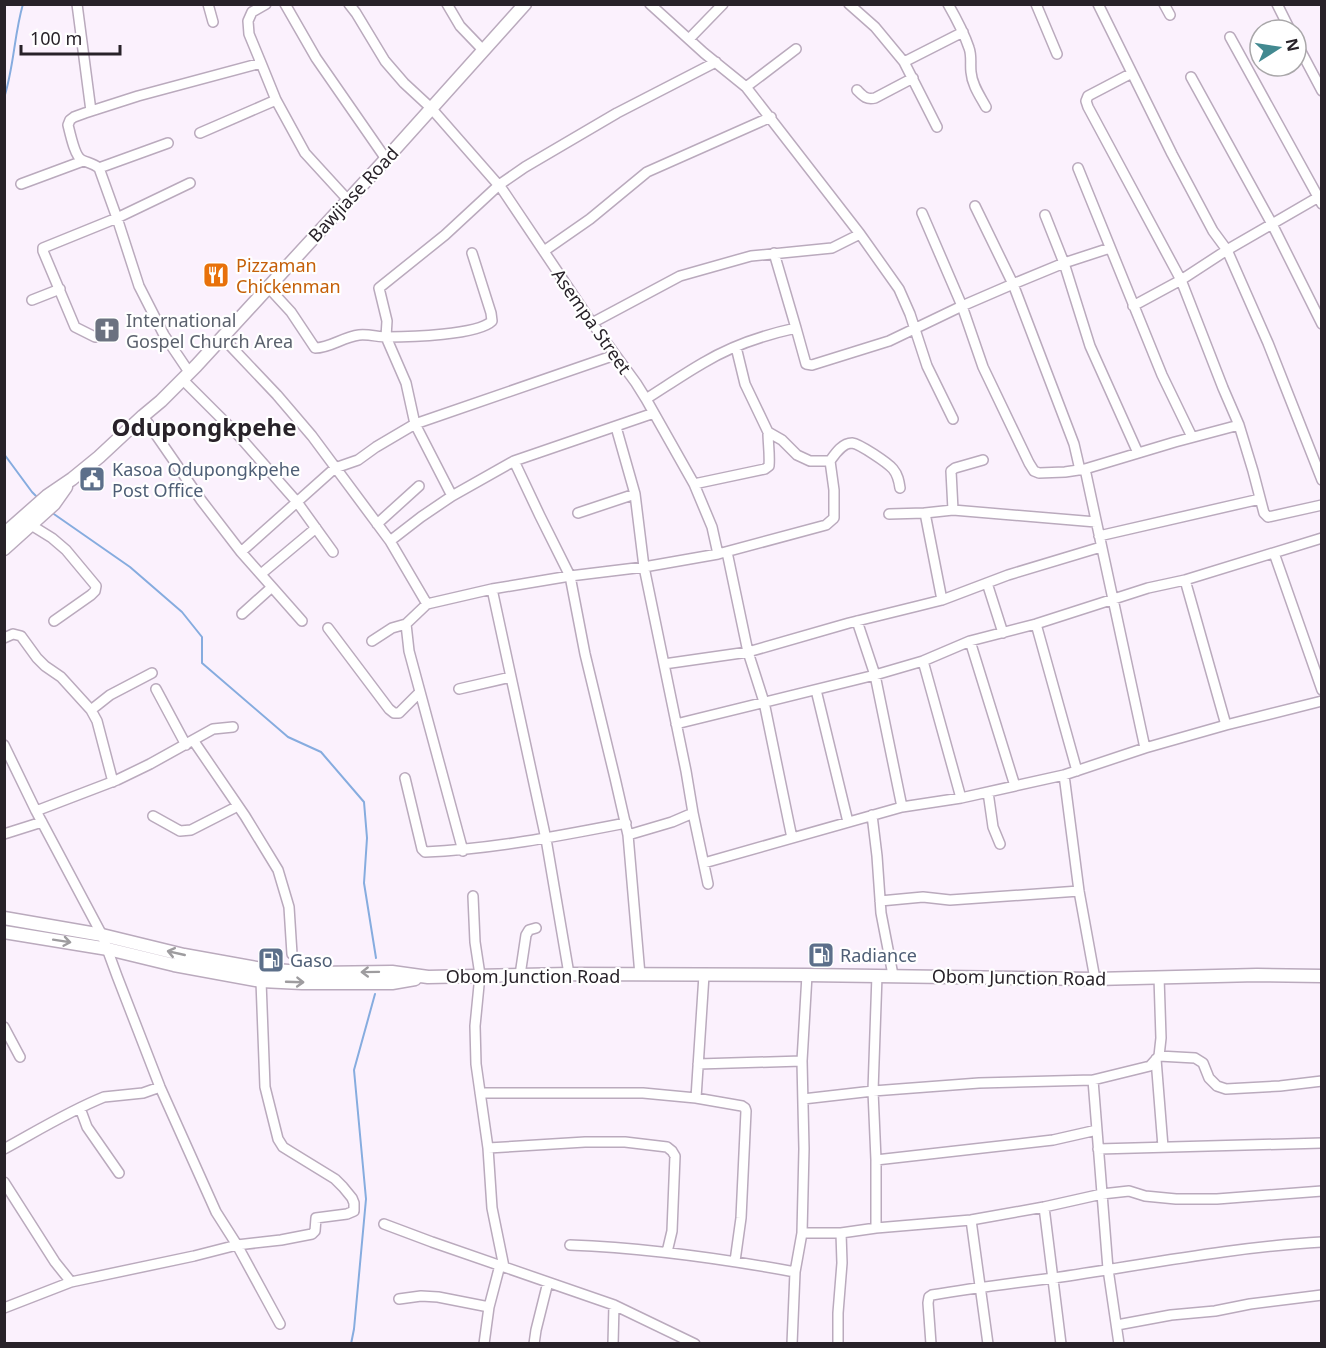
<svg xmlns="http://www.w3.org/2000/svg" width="1326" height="1348" font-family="'Noto Sans',sans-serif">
<rect width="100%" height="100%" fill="#fbf1fd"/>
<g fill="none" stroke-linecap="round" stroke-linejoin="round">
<!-- stream -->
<path stroke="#86acdf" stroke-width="2" d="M4,98C14,67 14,35 23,4
M4,454L32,492L39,499
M51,512L130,567L182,612L202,637V663L288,737L321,752L364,802L367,838L364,883L376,958
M351,1344L354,1329L366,1199L354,1070L375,994"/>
<defs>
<path id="minor" d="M77,4L91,111
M208,4L213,22
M266,4L252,12L248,21L249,34L261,63L276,100L305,153L348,200
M285,4L316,58L386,159
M349,4L356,13L385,61L404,83L431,108L502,189L592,323L636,383L646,399L694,484L712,527L718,554
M447,4L460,26L483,50
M650,4L704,53L746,87L860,234L899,289L910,314L927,366L953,419
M849,4L875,27L904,62L937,127
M948,4C956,18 964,33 969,48C972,56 970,64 971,72C972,85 980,96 986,107
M1036,4L1057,54
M1098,4L1172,154L1213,231L1227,250L1268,343L1322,480
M1164,4L1170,15
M1277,4L1290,30
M1230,37L1322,204
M689,39L723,4
M1296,42L1322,91
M904,62L963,32
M1132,73L1088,96L1086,101L1088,107L1181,280L1223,388L1239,425L1253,471L1264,513L1268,517L1322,505
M1191,77L1272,224L1322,324
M746,87L796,49
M857,90C863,96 866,100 875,98L913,78
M200,133L276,100
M99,168L168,143
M1078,168L1162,375L1192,437
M21,184L83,161
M975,206L1013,284L1074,444L1080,470
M922,213L962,306L983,367L1029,463L1034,471L1039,473L1065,472L1085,469L1175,442L1239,425
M1045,215L1064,263L1090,346L1138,453
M544,251L590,219L647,172L771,117
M774,253L796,328
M268,287L291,312L315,348C330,348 343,337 359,335C369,334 378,337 387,337C409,337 478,335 492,321L491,313L472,253
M32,300L60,289
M1133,306L1181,280L1227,250L1322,195
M592,323L680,276L751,256L832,248L860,234
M95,337L75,327L43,251V248L117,218L190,183
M222,337L277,395L312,436L390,541L427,604
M736,347L745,384L768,432L782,440L797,455L810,461H830
M189,372L164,335L139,286L117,218L99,168C93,163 88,163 82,160C75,157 70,133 68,125L70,120L74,117L85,113L138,96L261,63
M182,379L239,436L297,502L333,552
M646,399C665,387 684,374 703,363C731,346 764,335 796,328L806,364L812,365L889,341L962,306L1013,284L1064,263L1110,248
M143,416L201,500L241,552L272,587L242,614
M616,427L635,494L644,567L686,771L693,813L672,822L628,835
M514,461L540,516L570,576L585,654L615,778L628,835L640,975
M1085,469L1145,748
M694,484L765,469L769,466C770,455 768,443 768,432
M452,496L415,424L406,383L386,337L387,321L379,288L445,235L499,185L525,167L617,113L716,62
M953,510L951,471L955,468L983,460
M578,513L635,494
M925,513L942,600
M889,514L925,513L953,510L1096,522
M377,524L419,486
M31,525L52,538L66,550L96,586L95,591L91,595L54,621
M1099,536L1260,499
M390,541L421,517L452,496L514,461L654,413
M241,552L335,468L358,460L376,447L415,424L615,355
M727,552L748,652L764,702L792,838
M1274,553L1322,690
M261,574L316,528
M1185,580L1226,725
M987,583L1003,633
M272,587L302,621
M492,589L546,839L569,974
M857,621L875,675L902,807
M1036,624L1077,771
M328,628L389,709L394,713H399L420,692
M4,638L13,634L21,636L37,658L45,666L61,677L91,710L97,721L113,782
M372,641L392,628L406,624
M970,641L1015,786
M923,661L961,798
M664,664L748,652L849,623L918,606L942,600L1008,575L1101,547
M156,689L186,745
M459,689L511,677
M816,690L848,822
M91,710L110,695L152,673
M676,724L875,675L923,661L970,641L1036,624L1148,588L1185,580L1322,538
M193,740L245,816L278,870L289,907L292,954
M4,745L36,811L102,935L117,976L160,1087L216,1212L237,1245L280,1324
M1064,775L1079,891L1095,979
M405,778L422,849L425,852C493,849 559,836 626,823
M988,792L993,827L1000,844
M36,811L117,780L150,764L213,729L233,727
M693,813L708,884
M872,815L877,856L881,913L893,975
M153,816L180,831L191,830L238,806
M4,834L42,822
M463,851L409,651L406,624L427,604L492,589L570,576L644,567L718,554L826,525L834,518V490L830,461C835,454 842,443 852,443C860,444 888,463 893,469C898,475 899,481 900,488
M704,863L902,807L961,798L1064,775L1145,748L1226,725L1322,701
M473,896L475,942L480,975L475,1026L476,1064L488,1148L492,1208L504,1267
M880,901L923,897L950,900L1079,891
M520,975L526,935L529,930L536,928
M4,1027L20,1057
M1159,1056L1195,1058L1203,1063L1209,1078L1217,1086L1226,1089L1280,1086L1322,1081
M1156,1059L1163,1147
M698,1064L802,1061
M1093,1080L1108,1269L1119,1344
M480,1093H643L696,1098L742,1106L745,1108L746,1111L741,1218L735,1261
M696,1098L704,975
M803,1099L873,1091L979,1083L1093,1080L1150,1066L1159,1056L1161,1038L1159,977
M80,1108L87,1127L119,1173
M488,1148L585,1142H625L667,1147L672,1151L675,1156L672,1231L667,1252
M4,1149C37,1131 69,1111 104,1097L143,1093L160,1087
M1098,1149L1322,1143
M876,1160L1053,1140L1097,1130
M4,1182L55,1262L71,1282
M1044,1207L1061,1344
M971,1220L988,1344
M384,1224L432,1242L614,1305L695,1344
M876,1228V1160L873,1091L877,975
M802,1233H841L876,1228L971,1220L1044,1207L1102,1194L1129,1191L1145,1196L1176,1199H1217L1322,1191
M570,1245C647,1248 719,1258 795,1272
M399,1299L421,1296L438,1297L489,1307
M4,1308L71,1282L194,1256L237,1245L281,1240L312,1234L315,1231L316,1218L347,1214L354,1211V1203L352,1198L343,1187L335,1179L291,1152L283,1147L278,1139L265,1087L261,981
M1117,1325L1171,1315L1215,1311L1250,1304L1322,1295
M484,1344L489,1307L500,1265
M534,1344L536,1330L548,1282
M613,1344L614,1305
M792,1344L795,1272L802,1233L804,1149L802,1061L807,975
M838,1344V1313L842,1263L841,1233
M931,1344L928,1303L929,1297L932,1295C973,1288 1013,1283 1054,1278C1143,1265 1232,1247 1322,1242"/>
<path id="major" d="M4,534L47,496L72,479L99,457L143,416L161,401L196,366L386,159L525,4
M4,549L54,504L66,487
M4,918L102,935L184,955L262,969L315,973L392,972L428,977L569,974L807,975L1095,979L1257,975L1322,976
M4,932L108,949L174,965L261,981L302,983H392L415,979"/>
</defs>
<!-- minor casing -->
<use href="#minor" stroke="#baaabd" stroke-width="12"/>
<!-- major casing -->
<use href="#major" stroke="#baaabd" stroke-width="15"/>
<!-- minor -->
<use href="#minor" stroke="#fff" stroke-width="9"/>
<!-- major -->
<use href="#major" stroke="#fff" stroke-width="12"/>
</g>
<!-- one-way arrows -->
<defs><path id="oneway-shaft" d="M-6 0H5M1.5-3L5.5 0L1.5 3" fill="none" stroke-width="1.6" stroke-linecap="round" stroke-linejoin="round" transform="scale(1.5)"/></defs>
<g stroke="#9e9c9f">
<use href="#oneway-shaft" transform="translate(62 941) rotate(9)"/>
<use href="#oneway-shaft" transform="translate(176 953) rotate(-167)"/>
<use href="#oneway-shaft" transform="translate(370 972) rotate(179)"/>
<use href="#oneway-shaft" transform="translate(295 982) rotate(2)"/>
</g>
<!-- icons -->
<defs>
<symbol id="restaurant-square" viewBox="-11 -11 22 22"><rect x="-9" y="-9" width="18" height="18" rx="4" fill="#e8710a" stroke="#fff"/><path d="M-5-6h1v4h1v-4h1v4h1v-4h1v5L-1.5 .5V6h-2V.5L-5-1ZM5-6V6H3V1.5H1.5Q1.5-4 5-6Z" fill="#fff"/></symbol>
<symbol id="church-square" viewBox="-11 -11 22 22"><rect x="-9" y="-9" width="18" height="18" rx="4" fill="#6b7280" stroke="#fff"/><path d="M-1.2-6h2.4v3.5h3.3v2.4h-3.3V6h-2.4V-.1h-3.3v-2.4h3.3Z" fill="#fff"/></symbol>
<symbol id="civic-square" viewBox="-11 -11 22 22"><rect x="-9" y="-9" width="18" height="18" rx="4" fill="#5c6f8a" stroke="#fff"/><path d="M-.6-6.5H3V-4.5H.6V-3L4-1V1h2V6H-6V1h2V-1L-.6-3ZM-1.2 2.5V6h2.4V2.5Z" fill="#fff"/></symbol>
<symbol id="fuel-square" viewBox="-11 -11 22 22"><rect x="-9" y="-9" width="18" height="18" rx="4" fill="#5c6f8a" stroke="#fff"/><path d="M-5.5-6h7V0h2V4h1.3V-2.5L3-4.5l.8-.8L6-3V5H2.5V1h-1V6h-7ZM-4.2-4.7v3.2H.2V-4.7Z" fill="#fff"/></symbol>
</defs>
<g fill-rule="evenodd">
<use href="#restaurant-square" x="201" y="260" width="30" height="30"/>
<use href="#church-square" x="92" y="315" width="30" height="30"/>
<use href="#civic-square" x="77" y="464" width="30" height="30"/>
<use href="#fuel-square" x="806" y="940" width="30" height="30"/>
<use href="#fuel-square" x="256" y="945" width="30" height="30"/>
</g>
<g text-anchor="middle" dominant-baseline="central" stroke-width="4.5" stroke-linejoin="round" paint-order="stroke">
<!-- street labels -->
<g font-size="18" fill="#282229" stroke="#fff">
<text transform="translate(353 194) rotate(-47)">Bawjiase Road</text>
<text transform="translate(592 321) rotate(55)">Asempa Street</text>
<text x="533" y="976">Obom Junction Road</text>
<text transform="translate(1019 977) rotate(1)">Obom Junction Road</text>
</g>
<!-- food labels -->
<g font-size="18" fill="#c56008" stroke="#fff" text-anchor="start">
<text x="236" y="265">Pizzaman<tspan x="236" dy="21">Chickenman</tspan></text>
</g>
<!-- worship labels -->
<g font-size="18" fill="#5b616d" stroke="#fff" text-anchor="start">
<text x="126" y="320">International<tspan x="126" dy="21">Gospel Church Area</tspan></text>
</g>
<!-- service labels -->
<g font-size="18" fill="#4e5e75" stroke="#fff" text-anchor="start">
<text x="112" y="469">Kasoa Odupongkpehe<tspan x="112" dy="21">Post Office</tspan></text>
<text x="840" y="955">Radiance</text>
<text x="290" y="960">Gaso</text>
</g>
<!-- district labels -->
<g font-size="24" font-weight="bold" fill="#282229" stroke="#fff">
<text x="204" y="426">Odupongkpehe</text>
</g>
</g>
<!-- border -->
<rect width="1326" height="1348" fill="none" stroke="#282229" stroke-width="12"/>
<!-- north arrow -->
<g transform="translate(1278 48) rotate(78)"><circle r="28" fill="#ffffff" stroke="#a9a7a9" stroke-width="1.5"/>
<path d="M0-4.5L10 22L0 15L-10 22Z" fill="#428990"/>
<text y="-9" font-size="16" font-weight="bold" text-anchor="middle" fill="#282229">N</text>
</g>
<!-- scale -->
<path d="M21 45v9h99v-9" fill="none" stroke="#282229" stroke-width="3"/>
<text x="30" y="45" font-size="18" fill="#282229" stroke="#ffffff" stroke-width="4.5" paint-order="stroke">100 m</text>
</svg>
